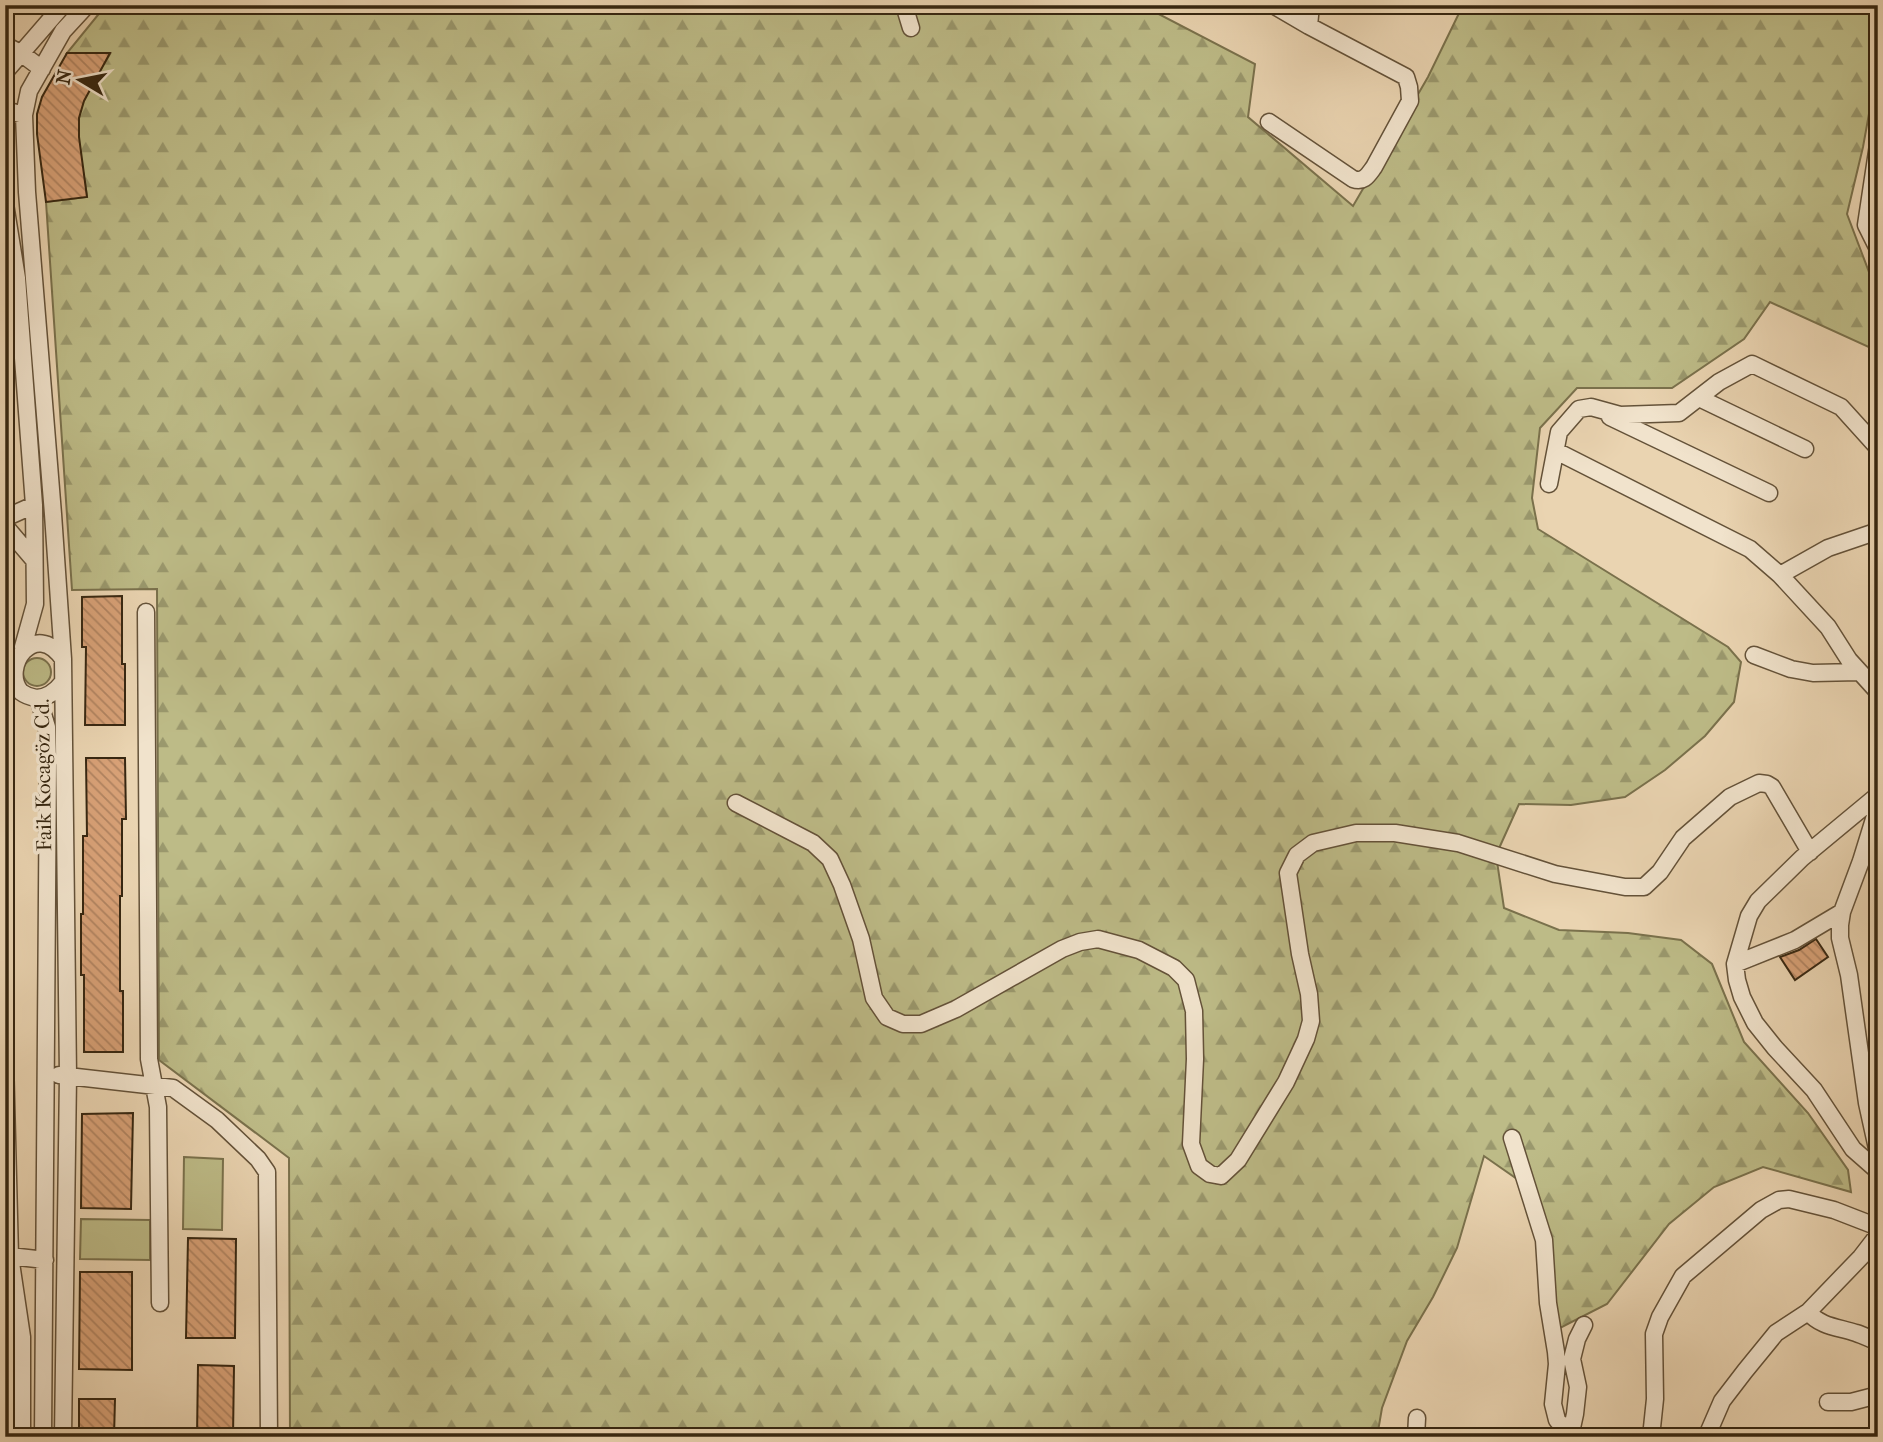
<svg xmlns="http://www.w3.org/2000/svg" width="1883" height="1442" font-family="'IM FELL French Canon',serif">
<defs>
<pattern id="forest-firs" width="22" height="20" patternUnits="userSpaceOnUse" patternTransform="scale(1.75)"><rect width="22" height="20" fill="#bdbb87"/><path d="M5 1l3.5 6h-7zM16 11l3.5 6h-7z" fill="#9a986d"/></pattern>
<pattern id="building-back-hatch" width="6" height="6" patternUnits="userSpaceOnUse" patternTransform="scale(1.75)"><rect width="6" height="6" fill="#d8a177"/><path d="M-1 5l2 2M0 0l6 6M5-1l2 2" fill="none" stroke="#b08360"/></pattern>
</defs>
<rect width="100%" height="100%" fill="#ead4b1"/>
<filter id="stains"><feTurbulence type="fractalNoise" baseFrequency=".00286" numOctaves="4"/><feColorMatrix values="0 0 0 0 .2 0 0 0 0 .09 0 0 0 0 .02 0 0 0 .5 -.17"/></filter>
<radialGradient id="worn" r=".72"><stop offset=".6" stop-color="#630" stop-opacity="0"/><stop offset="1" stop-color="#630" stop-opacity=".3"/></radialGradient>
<!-- green -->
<path fill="#bdbb87" stroke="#7a714c" stroke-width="2" d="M23 672a14 14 0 1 1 28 0a14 14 0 1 1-28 0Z
M184,1157L223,1159L222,1230L183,1229Z
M81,1219L150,1220V1260L80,1259Z"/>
<!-- forest -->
<path fill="url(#forest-firs)" stroke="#7a714c" stroke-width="2" d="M106,5H1148L1147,8L1255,64L1248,117L1353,206L1428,77L1463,5H1878V64L1863,147L1847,214L1872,280L1873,349L1770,302L1744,339L1672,388H1577L1540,428L1532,498L1538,529L1728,647L1741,662L1734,702L1705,736L1665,770L1625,797L1571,805L1519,804L1496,855L1504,908L1559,930L1628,933L1681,940L1712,964L1744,1042L1808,1113L1848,1170L1851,1192L1763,1167L1714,1187L1669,1224L1607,1304L1558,1329L1530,1188L1484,1156L1457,1248L1433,1297L1407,1341L1382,1408L1377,1437H290L289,1158L159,1060L157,589L72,590L46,202L87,197C84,172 76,144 79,119C81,96 99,73 110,54L67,53Z"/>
<!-- building -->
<path fill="url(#building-back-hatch)" stroke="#372711" stroke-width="2" d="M67,53H110L84,101L79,118V137L87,197L46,202L37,134V114L42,97Z
M122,596V664H125V725H85L86,647H82V597Z
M86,758H125L126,819H122V896H120V991H123V1052H84V975H81V914H83V836H87Z
M1816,939L1828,957L1795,980L1780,957L1799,950Z
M133,1113L131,1209L81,1208L82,1114Z
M188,1238L236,1239L235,1338H186Z
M80,1272H132V1370L79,1369Z
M198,1365L234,1366L233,1437H197Z
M79,1399H115L114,1437H79Z"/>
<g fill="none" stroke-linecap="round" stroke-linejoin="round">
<defs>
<path id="minor" d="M904,5L911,28
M1309,26L1311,5
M5,45L22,54L42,69
M5,72L63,5
M5,110L24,115
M1269,122L1353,179C1364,183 1368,175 1374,167L1410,101L1409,87L1406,77L1309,26L1273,5
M1878,145L1866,225L1878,249
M5,204L17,278L34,505L35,604L23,647
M1699,398L1805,449
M1610,417L1769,493
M1556,451L1750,549L1780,575L1828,627L1849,660L1878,692
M1549,484L1559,432L1579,409L1591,407L1620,415L1679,413L1719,382L1752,364L1841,407L1878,448
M5,518L34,505
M5,526L34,560
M1780,575L1828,548L1878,531
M146,612L149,1059L158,1107L160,1303
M1754,655L1791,669L1813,673L1859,672
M63,659C35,618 0,668 21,692C25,695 30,697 36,698C48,698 56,691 63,682
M5,682H13L5,699
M38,698L47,727L48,761L43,1437
M1878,795L1802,858L1758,901L1749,916L1735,964L1737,980L1742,997L1755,1023L1775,1048L1814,1090L1853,1149L1878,1171
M736,803L813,843L830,859L842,885L861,939L874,998L887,1017L903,1024H921L956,1009L1062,949L1080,942L1098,939L1139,950L1174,968L1186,980L1194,1011L1195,1059L1191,1144L1199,1166L1210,1174L1221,1176L1238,1160L1286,1082L1306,1039L1311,1021L1309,994L1300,954L1288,873L1297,855L1313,843L1356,833H1395L1458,843L1555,874L1625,887H1644L1660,872L1683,838L1730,797L1759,783L1767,784L1772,787L1810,852
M1878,806L1861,861L1842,912L1840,925V938L1849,975L1867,1103L1878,1153
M1735,964L1795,940L1842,912
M5,1060L10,1256L22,1337V1437
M59,1075L173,1088L217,1120L258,1159L267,1172L269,1437
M1512,1138L1544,1240L1548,1303L1556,1352L1557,1364L1553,1404L1557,1420L1570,1434
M10,1256L45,1260
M1808,1312C1821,1327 1838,1327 1856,1333C1863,1335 1870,1339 1878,1342
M1828,1402H1851L1878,1395
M63,1437L68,1076L63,659L53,514L27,192L24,115L29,91L63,31L87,5
M1416,1437L1417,1418
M1570,1437L1575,1414L1578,1387L1572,1359L1577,1339L1584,1325
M1651,1437L1655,1399L1654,1334L1660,1317L1683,1276L1761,1210L1779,1200L1789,1199L1834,1210L1878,1227
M1708,1437L1709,1431L1722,1401L1745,1371L1776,1333L1808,1312L1861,1257L1878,1235"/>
</defs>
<!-- minor casing -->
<use href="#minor" stroke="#645239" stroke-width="19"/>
<!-- minor -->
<use href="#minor" stroke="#f1e3cc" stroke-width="16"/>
</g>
<g text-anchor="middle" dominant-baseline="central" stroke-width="7" stroke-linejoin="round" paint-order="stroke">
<!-- street labels -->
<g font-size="21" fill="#372711" stroke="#f1e3cc">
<text transform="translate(43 775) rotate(-91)">Faik Kocagöz Cd.</text>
</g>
</g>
<!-- margin -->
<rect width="1883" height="1442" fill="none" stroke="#ead4b1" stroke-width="28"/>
<rect x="7" y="7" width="1869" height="1428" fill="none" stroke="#372711" stroke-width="3.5"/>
<rect x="14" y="14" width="1855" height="1414" fill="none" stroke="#372711" stroke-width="2"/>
<!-- north arrow -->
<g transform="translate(80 80) rotate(280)" stroke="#f1e3cc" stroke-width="5" paint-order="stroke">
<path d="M0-5L12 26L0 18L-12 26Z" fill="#372711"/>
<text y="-10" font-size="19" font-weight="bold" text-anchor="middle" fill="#372711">N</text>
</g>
<rect width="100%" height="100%" filter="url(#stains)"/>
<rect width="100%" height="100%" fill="url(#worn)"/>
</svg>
